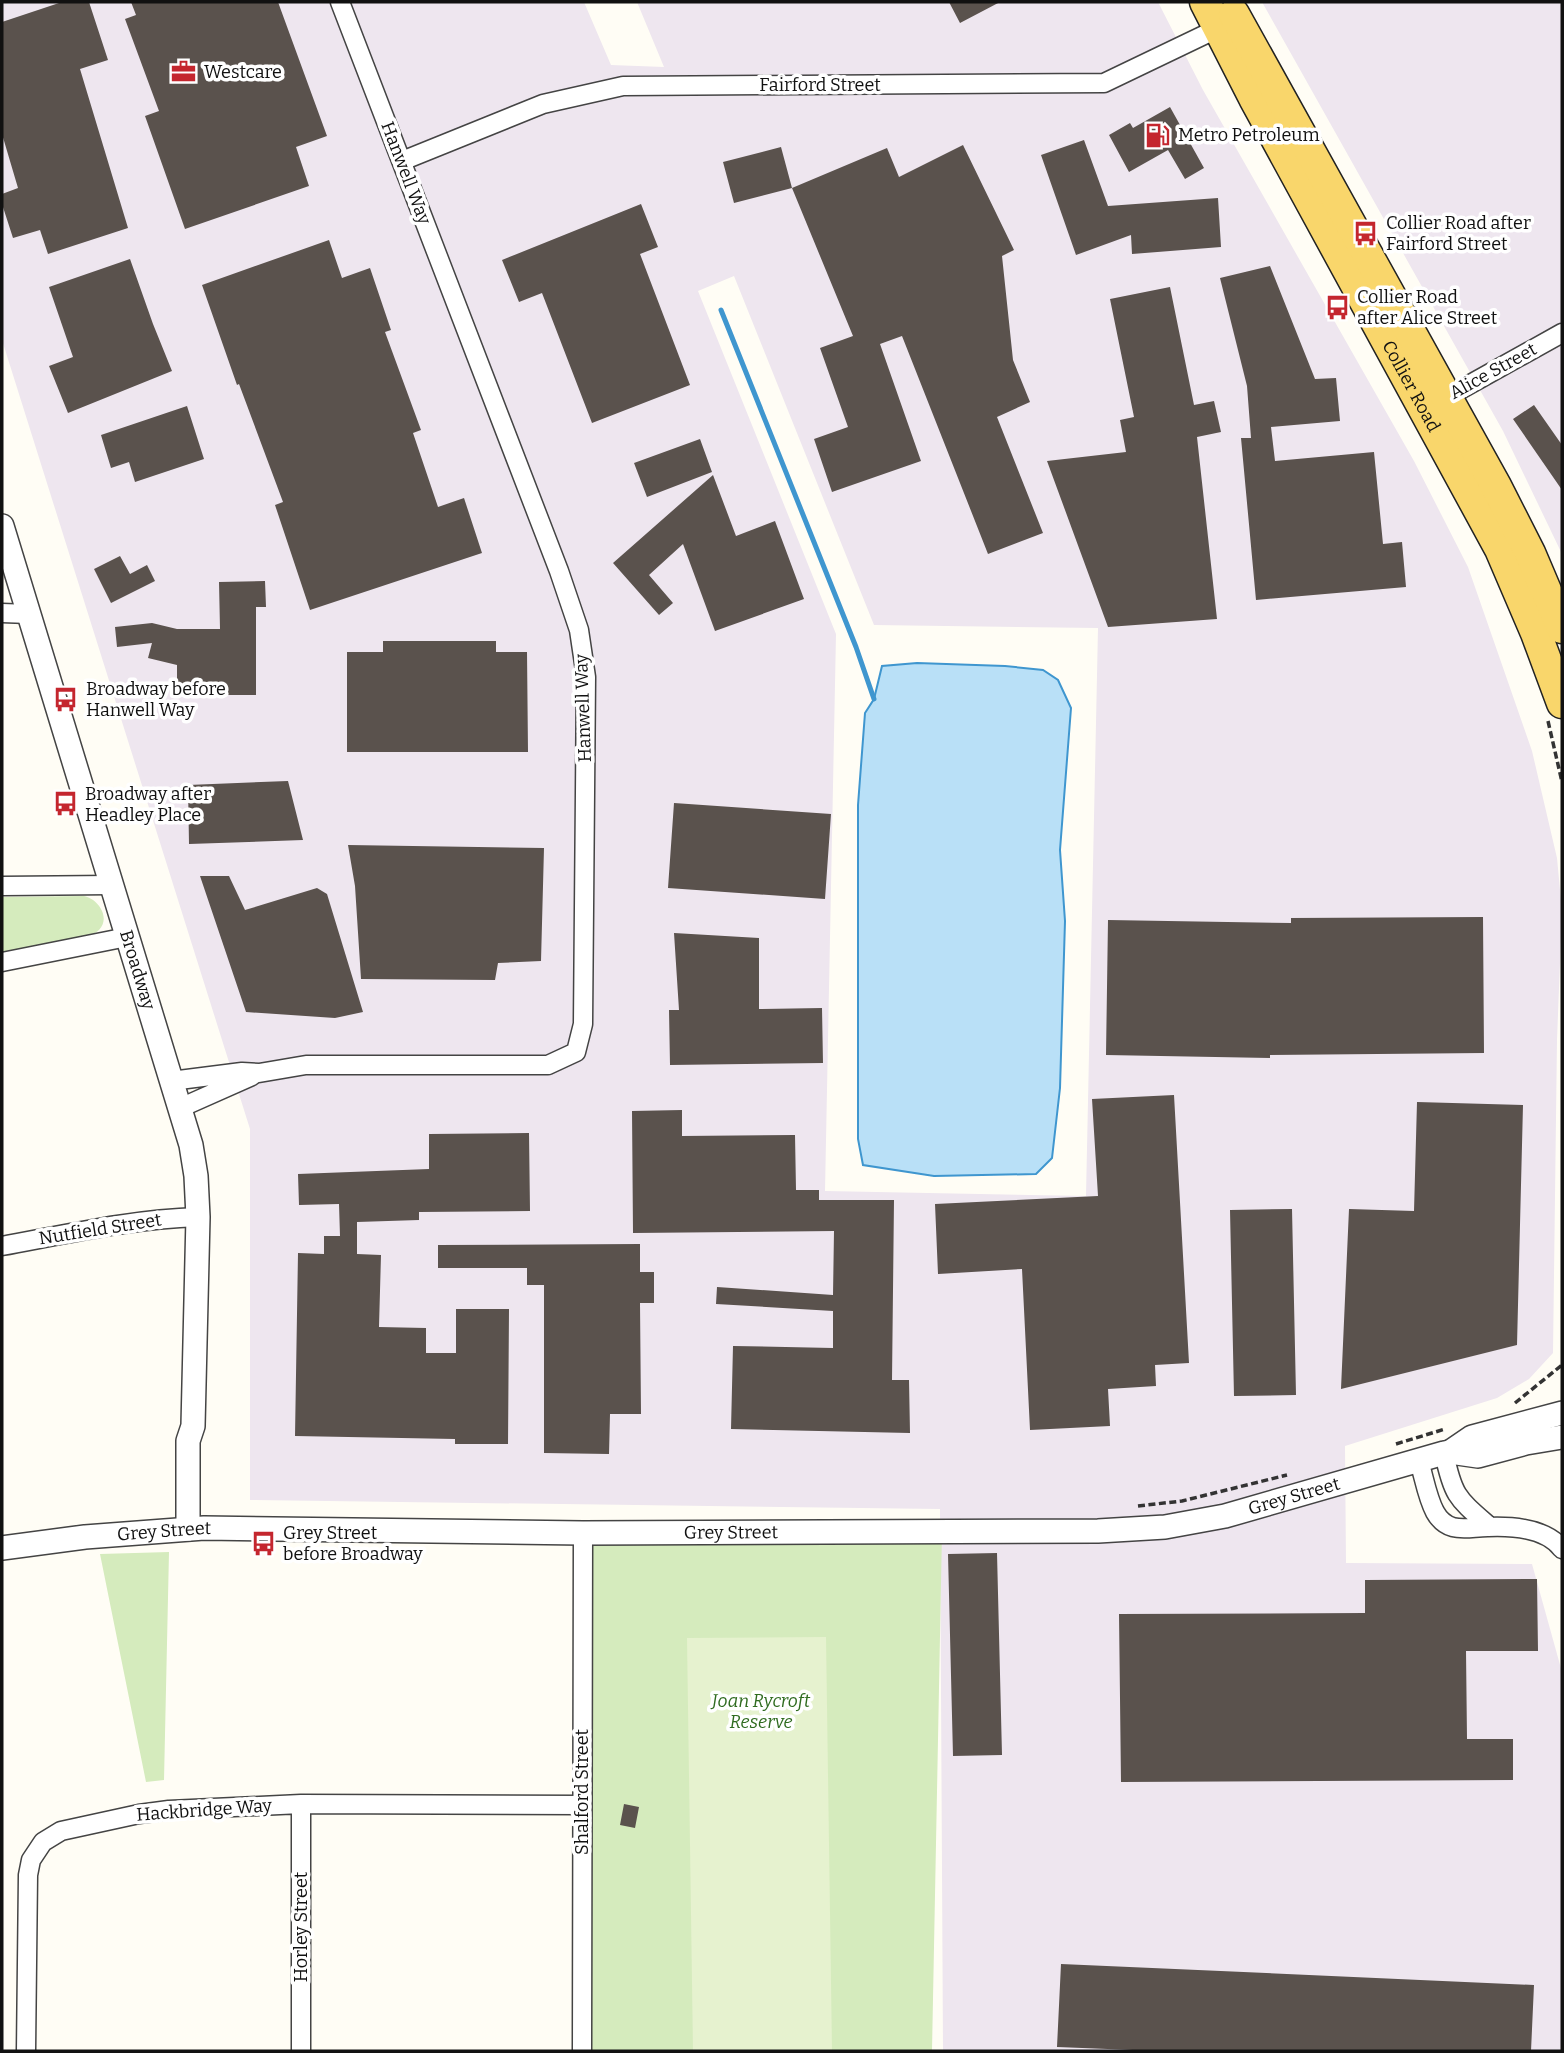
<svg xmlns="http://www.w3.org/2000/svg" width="1564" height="2053" font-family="Bitter,serif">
<rect width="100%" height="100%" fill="#fffdf5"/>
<!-- industrial -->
<path fill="#eee6ef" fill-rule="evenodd" d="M2,2H584L611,65L664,67L637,2H1158L1203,90L1414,461L1468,567L1532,751L1557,858L1562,911L1557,1040L1553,1353L1529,1379L1497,1398L1345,1446L1346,1563L1532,1564L1562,1672V2051H943L940,1509L250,1500V1129L2,340ZM734,276L874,625L1098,628L1086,1196L825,1191L836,634L698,291Z
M1262,2H1562V554L1503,431Z"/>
<!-- green -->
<path fill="#d5ebbd" d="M84,896C98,899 111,917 99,930C96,933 91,934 88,936L2,953V897Z
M942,1532L932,2051H582L583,1533Z
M169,1552L164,1780L146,1782L100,1554Z"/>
<!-- pitch -->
<path fill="#e6f2cf" d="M826,1637L832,2051H693L687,1638Z"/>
<!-- water -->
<path fill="#b9e0f7" stroke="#3f96cf" stroke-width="2" d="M917,663L1005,666L1043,670L1058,680L1071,708L1060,850L1065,921L1060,1088L1052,1158L1036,1174L934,1176L863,1165L858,1139V805L865,713L874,699L882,666Z"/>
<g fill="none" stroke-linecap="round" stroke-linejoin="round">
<!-- stream -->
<path stroke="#3f96cf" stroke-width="5" d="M721,310L856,647L874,699"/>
</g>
<!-- building -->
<path fill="#5a524d" d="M62,2H89L108,60L80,69L128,228L48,254L40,230L13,238L2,204V194L18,188L2,134V22Z
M131,2H278L327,136L296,147L309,186L185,229L145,116L159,111L125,19L136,15Z
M949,2H1000L960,23Z
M1170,107L1204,168L1185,179L1168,150L1129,172L1109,135L1130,123L1133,128Z
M1084,140L1108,206L1218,198L1221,247L1132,254L1131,235L1076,255L1041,155Z
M963,145L1014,250L1002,256L1013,360L1030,402L997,417L1043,533L988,554L902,336L880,344L921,461L832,492L814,439L848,427L820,348L853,336L792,188L887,148L899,177Z
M781,147L792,188L734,203L723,162Z
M641,204L658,247L640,254L690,385L592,423L542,293L519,302L502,260Z
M329,240L342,278L370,268L391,330L385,332L421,430L413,433L438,507L464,498L482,553L310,610L275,505L283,502L239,384L237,385L202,285Z
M130,259L153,324L172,371L68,413L49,366L73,357L49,287Z
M1270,266L1315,379L1336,378L1340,421L1271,427L1275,461L1374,452L1383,544L1402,542L1406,587L1256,600L1241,438H1251L1247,386L1220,278Z
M1170,287L1194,405L1214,401L1221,432L1197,437L1217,619L1108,627L1047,461L1126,452L1120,420L1134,417L1110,299Z
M1534,405L1562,445V490L1513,419Z
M187,406L204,459L135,482L129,462L111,468L101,435Z
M700,439L712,472L647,497L634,463Z
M713,475L736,536L775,521L804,599L715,631L683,544L649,575L673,603L659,615L613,563Z
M120,556L130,574L147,565L155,581L111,603L94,569Z
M265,581L266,607H256V695H177V665L148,658L152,643L117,647L115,627L152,623L177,629H220L219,582Z
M383,641H496V652H527L528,752H347V652H383Z
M288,781L303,840L189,844L188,785Z
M674,803L831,814L825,899L668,888Z
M348,845L544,848L541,961L498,963L495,980L361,979L355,886Z
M200,876H229L245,910L317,888L327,894L363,1012L335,1018L246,1012Z
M1483,917L1484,1053L1270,1055V1058L1106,1055L1108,920L1291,923V918Z
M674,933L759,938V1009L822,1008L823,1063L670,1065L669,1010H679Z
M1174,1095L1189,1363L1155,1365L1156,1386L1108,1389L1110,1426L1030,1430L1022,1269L938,1274L935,1204L1098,1196L1092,1099Z
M1417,1102L1523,1105L1517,1345L1341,1389L1349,1209L1414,1211Z
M682,1110V1136L795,1135L796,1190H819V1200H894L892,1380H909L910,1433L731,1429L733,1346L833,1348V1311L716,1304L717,1287L833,1295L834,1231L633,1233L632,1111Z
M529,1133L530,1211L419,1212V1220L357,1222V1254L381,1255L379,1327L426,1328V1353H456V1309H509L508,1444H455V1439L295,1436L298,1253L324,1254V1236H340L339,1204L299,1205L298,1174L429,1169V1134Z
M1292,1209L1296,1395L1234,1396L1230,1210Z
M640,1244V1272H654V1303H640L641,1414H610L609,1454L544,1453V1285H527V1268H438V1245Z
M997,1553L1002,1755L953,1756L948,1554Z
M1537,1579L1538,1651H1466L1467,1739H1513V1780L1121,1782L1119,1614L1365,1613V1580Z
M624,1804L639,1807L635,1828L620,1825Z
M1061,1964L1534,1985L1531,2051H1158L1057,2047Z"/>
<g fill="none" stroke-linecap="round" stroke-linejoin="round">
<defs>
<path id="minor" d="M402,161L543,104L623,86L1104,83L1227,24
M1440,401L1562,333
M2,613L29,614
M2,886L111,885
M2,962L127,937
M171,1081L242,1072L259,1073L306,1065H548L576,1052L583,1024L586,677L579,630L559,571L340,2
M180,1108L252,1076
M2,1246C67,1234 132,1219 198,1217
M1444,1453C1453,1496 1457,1498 1489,1526
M1419,1461C1424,1477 1427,1497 1435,1512C1448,1535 1467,1527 1488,1527C1513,1526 1546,1528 1562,1549
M301,1804V2051
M26,2051L28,1875L31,1860L43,1842L61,1831L139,1814L169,1810L301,1804L582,1805
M582,2051L583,1533"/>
<g id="tertiary">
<path id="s1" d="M2,526L191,1145L196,1176L198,1217L193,1426L188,1441V1529"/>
<path d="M1450,1452L1472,1437L1562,1413"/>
<path id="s2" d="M2,1548L85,1537L204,1528L583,1533L1098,1531L1165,1527L1225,1516L1444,1453L1450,1452L1478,1456L1526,1443L1562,1437"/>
</g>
<g id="primary">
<path id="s3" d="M1205,2L1254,98L1500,549L1536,633L1562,703"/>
<path d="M1234,14L1496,486L1530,553L1562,628"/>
</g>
</defs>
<!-- minor casing -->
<use href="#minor" stroke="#444" stroke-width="21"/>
<!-- tertiary casing -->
<use href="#tertiary" stroke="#444" stroke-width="26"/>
<!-- primary casing -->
<use href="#primary" stroke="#222" stroke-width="33"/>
<!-- path -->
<path stroke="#333" stroke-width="3.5" stroke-dasharray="7 3.5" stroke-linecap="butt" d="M1548,721L1562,782
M1515,1403L1562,1365
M1396,1444L1445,1429
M1138,1506L1182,1501L1287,1475"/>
<!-- minor -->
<use href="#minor" stroke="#fff" stroke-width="18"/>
<!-- tertiary -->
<use href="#tertiary" stroke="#fff" stroke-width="23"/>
<!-- primary -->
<use href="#primary" stroke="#f9d66b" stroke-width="30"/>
</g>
<!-- icons -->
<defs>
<symbol id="office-bare" viewBox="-9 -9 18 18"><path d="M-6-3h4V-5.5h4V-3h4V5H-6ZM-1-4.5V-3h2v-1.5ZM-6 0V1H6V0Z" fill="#c4262e" stroke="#fff" stroke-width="2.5" paint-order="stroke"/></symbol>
<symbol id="fuel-bare" viewBox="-9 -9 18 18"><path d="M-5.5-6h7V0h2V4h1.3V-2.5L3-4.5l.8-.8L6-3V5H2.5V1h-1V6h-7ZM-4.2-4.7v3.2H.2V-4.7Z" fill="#c4262e" stroke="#fff" stroke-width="2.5" paint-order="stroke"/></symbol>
<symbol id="bus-bare" viewBox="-9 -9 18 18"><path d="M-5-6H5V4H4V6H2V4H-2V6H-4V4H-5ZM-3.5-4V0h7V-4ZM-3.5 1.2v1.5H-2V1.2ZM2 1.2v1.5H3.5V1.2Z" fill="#c4262e" stroke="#fff" stroke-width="2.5" paint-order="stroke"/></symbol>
</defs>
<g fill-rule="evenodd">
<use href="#office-bare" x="166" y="54" width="35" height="35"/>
<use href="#fuel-bare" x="1140" y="118" width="35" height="35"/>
<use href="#bus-bare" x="1348" y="216" width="35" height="35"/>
<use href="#bus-bare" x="1320" y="290" width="35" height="35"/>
<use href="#bus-bare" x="48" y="682" width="35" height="35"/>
<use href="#bus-bare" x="48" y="786" width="35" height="35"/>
<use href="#bus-bare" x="246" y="1526" width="35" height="35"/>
</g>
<g text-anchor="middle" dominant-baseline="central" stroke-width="7" stroke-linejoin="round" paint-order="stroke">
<!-- poi labels -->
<g font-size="18" fill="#111" stroke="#fff" text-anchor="start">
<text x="204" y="72">Westcare</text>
<text x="1178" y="135">Metro Petroleum</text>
<text x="1386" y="223">Collier Road after<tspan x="1386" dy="21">Fairford Street</tspan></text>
<text x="1357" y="297">Collier Road<tspan x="1357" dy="21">after Alice Street</tspan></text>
<text x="86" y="689">Broadway before<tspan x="86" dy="21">Hanwell Way</tspan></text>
<text x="85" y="794">Broadway after<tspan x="85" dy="21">Headley Place</tspan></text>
<text x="283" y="1533">Grey Street<tspan x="283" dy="21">before Broadway</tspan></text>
</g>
<!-- street labels -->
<g font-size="18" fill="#111" stroke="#fff">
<text x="820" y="85">Fairford Street</text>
<text transform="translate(406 173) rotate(69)">Hanwell Way</text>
<text transform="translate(1493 371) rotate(-29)">Alice Street</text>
<text stroke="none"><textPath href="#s3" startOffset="436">Collier Road</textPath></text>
<text transform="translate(583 708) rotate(-92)">Hanwell Way</text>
<text stroke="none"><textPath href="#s1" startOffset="464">Broadway</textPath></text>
<text transform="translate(100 1229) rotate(-9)">Nutfield Street</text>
<text stroke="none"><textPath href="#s2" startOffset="1297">Grey Street</textPath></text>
<text stroke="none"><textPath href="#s2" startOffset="163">Grey Street</textPath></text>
<text stroke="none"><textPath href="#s2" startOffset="730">Grey Street</textPath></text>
<text transform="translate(582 1792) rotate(-90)">Shalford Street</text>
<text transform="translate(204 1810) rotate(-4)">Hackbridge Way</text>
<text transform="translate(301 1927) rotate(-90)">Horley Street</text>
</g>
<!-- park labels -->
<g font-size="18" font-style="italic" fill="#2f6b1f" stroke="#fff">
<text x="761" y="1701">Joan Rycroft<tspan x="761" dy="21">Reserve</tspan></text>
</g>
</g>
<!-- border -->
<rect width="1564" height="2053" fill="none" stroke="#111111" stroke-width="7"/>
</svg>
